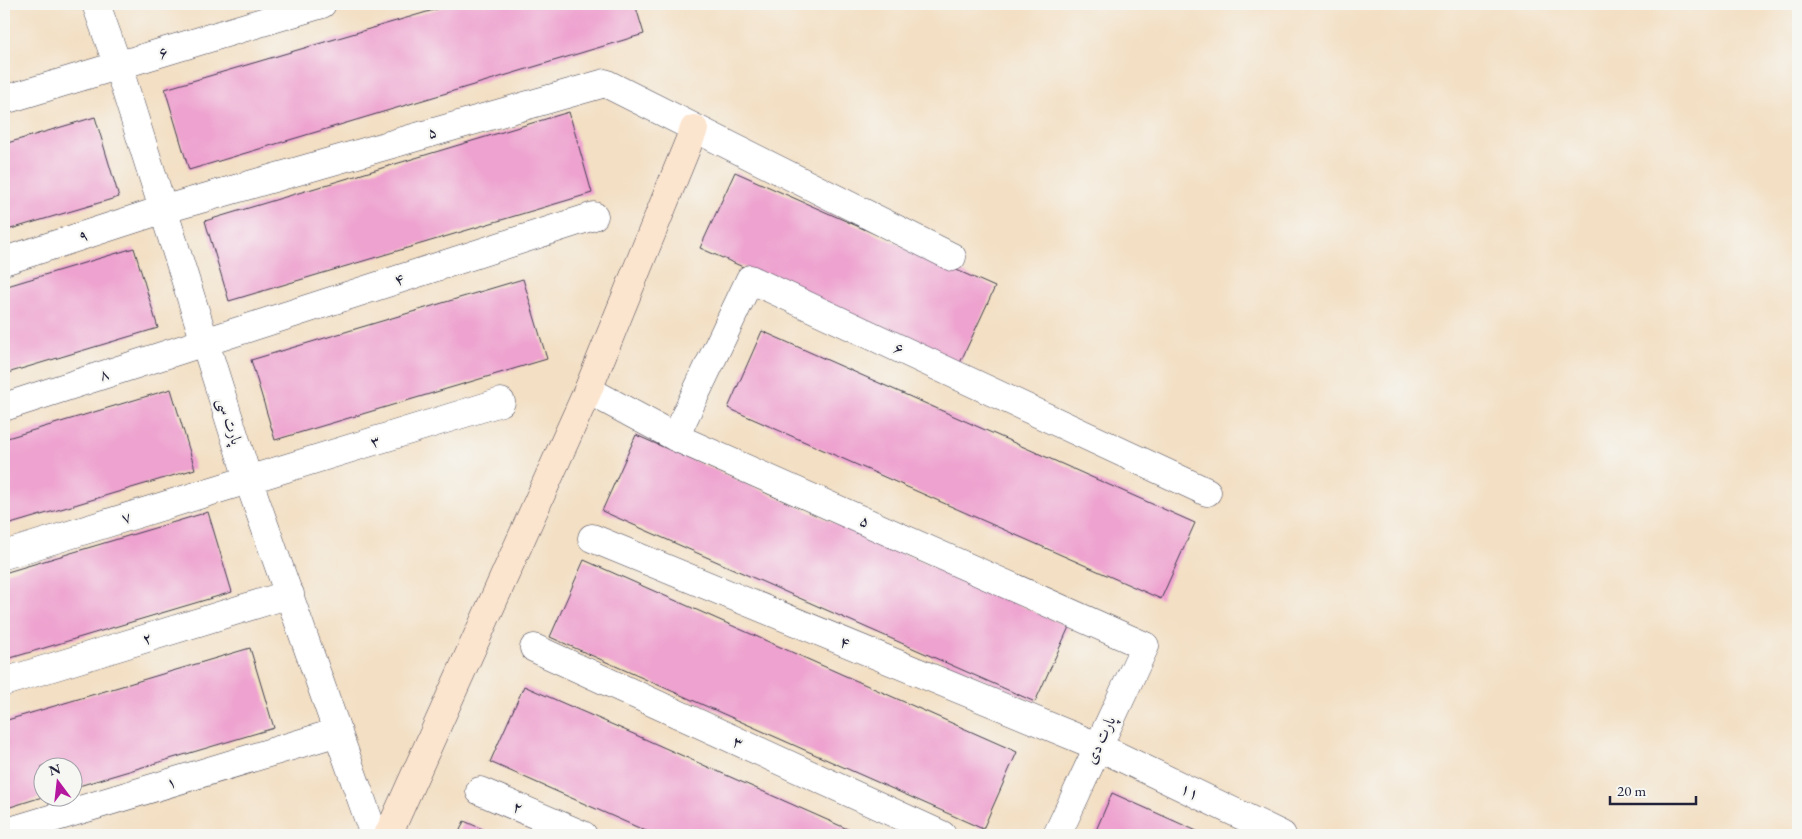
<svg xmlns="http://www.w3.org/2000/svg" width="1802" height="839" font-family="'EB Garamond',Amiri,serif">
<rect width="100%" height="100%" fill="#f6f6f2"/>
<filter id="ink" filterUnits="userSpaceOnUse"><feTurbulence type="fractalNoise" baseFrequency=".02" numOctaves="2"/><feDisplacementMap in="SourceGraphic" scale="10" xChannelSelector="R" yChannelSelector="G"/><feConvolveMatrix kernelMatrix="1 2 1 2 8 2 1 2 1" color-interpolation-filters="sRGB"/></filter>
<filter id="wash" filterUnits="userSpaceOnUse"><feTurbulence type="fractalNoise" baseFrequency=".0096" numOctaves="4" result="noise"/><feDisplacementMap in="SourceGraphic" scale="20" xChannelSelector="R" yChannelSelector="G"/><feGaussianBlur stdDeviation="1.12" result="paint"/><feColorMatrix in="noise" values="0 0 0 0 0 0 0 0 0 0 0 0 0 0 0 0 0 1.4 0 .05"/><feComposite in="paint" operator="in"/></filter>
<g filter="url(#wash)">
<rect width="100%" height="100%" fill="#f3dfc3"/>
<g id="blocks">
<!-- building -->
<path fill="#eea2cf" d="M454,4H635L644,34L189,170L165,89Z
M569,112L592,193L229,301L205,221Z
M95,117L119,197L4,231V144Z
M735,172L995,287L960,363L700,248Z
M134,248L158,328L4,374V287Z
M523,279L547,359L275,440L251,360Z
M762,331L1195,523L1161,599L728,408Z
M171,389L195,469L4,526V439Z
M636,435L1069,627L1035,702L602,511Z
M208,512L232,592L4,660V573Z
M584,560L1017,752L983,829L550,637Z
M250,648L274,728L72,788V766H42V797L4,809V721Z
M524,686L611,724L861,835H655L490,762Z
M1112,793L1199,832L1207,835H1094Z
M464,821L496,835H458Z"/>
</g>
</g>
<g filter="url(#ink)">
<use href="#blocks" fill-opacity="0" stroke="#413e4f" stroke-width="1"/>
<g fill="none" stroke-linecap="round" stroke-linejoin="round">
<defs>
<path id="street" d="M96,4L118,66L248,479L374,835
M4,100L322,4
M4,261L162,210L605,83L952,257
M588,390L675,437L1145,646L1057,835
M4,407L594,216
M675,437L750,279L1207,492
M592,538L1097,746L1282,835
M4,555L501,402
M534,648L942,835
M4,682L290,594
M480,791L583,835
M4,833L338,732"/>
<path id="secondary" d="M388,835L588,390L694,129"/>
</defs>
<!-- street casing -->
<use href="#street" stroke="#413e4f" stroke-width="29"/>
<!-- secondary casing -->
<use href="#secondary" stroke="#413e4f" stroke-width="29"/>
<!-- street -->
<use href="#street" stroke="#fff" stroke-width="28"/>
<!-- secondary -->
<use href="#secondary" stroke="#fce5cf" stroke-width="28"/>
</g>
</g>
<g text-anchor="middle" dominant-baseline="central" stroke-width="4.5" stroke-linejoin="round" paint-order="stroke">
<!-- street labels -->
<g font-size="16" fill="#22223b" stroke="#f6f6f2">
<text transform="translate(163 52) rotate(-17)">۶</text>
<text transform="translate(432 132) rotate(-16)">۵</text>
<text transform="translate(83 235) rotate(-18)">۹</text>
<text transform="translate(399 279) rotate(-18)">۴</text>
<text transform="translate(899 348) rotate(25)">۶</text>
<text transform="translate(104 374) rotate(-18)">۸</text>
<text transform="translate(230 421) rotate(72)">پارت سی</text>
<text transform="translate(375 441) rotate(-17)">۳</text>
<text transform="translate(126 517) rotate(-17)">۷</text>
<text transform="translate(865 521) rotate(24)">۵</text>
<text transform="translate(147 638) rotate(-17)">۲</text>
<text transform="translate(845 642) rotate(22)">۴</text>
<text transform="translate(1100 740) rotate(-65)">پارت دی</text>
<text transform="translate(738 742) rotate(25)">۳</text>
<text transform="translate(171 782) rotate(-17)">۱</text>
<text transform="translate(1190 791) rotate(26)">۱۱</text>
<text transform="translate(518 807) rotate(23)">۲</text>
</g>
</g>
<!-- margin -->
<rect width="1802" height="839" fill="none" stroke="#f6f6f2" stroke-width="20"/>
<!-- north arrow -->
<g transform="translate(58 782) rotate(345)"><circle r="24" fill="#f6f6f2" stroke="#a1a1a9"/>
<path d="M0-4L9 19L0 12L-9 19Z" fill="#b5179e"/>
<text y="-8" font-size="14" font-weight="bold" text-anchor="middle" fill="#22223b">N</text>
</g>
<!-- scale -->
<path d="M1610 796v8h86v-8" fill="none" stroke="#22223b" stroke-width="2.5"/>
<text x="1617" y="796" font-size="15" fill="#22223b" stroke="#f6f6f2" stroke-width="4" paint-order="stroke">20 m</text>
</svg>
